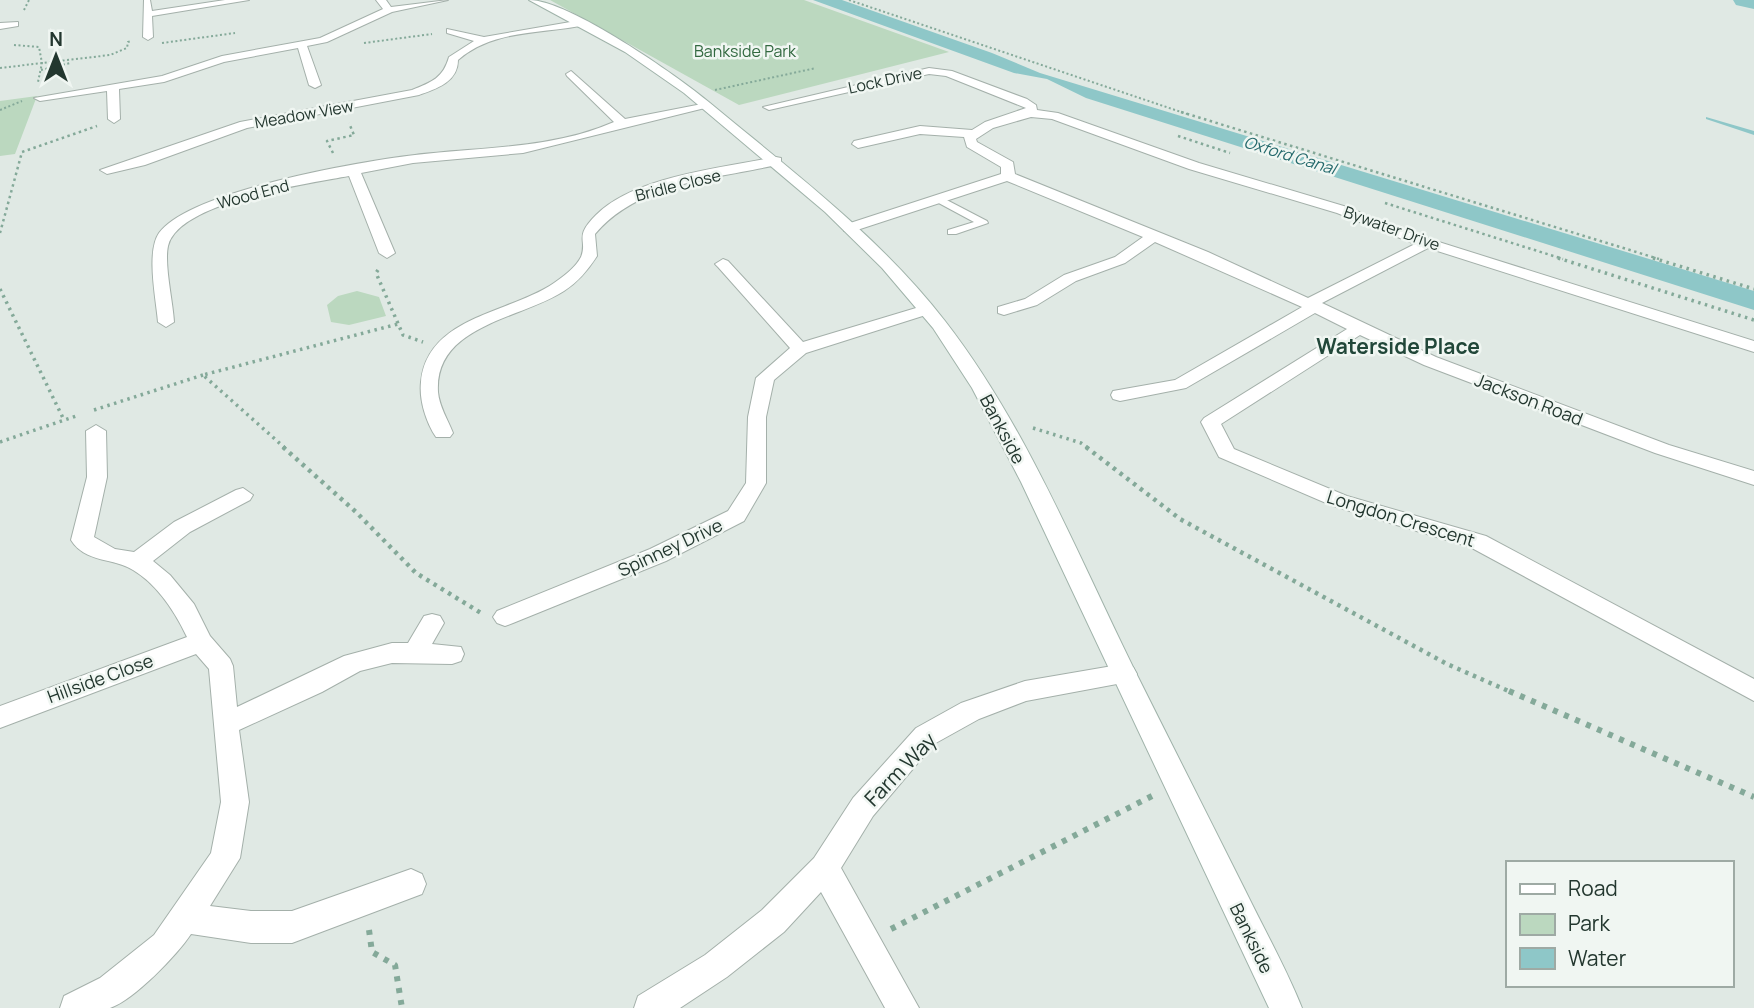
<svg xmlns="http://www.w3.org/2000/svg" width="1754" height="1008" font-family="Manrope,sans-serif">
<rect width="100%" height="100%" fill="#e0e9e4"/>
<!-- green -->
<path fill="#bbd8bf" d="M550,0H804L949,52L739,105Z
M37,96L15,154L0,156V101Z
M357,291L379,297L386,316L349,325L331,322L327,305L338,296Z"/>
<!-- water -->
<path fill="#8ec7c8" d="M813,0H842L992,53L1040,73L1754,291V310L1086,98L1047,79L1014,73Z"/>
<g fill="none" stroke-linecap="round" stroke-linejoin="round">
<!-- stream -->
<path fill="#8ec7c8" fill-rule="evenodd" d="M1706,117L1754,131V135L1706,119Z"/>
<!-- river -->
<path fill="#8ec7c8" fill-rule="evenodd" d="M1733,0H1754V9L1736,5Z"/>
<defs>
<path id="lane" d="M939,196L987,221L988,223L956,234H948V230L974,222L935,201L934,199Z"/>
<path id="street" d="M144,0H150L152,11L225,0H249L152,16L153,37L148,40L143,37Z
M376,0H386L391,7L448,0L392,12L327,42L307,46L321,85L315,88L309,85L298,48L224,62L164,82L119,89L120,119L114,123L108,119L107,91L40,101L34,98L162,76L222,56L320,38L383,9Z
M582,20L585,25C543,34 493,29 458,60C458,82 436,89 419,95L247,128L145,165L107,174L100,170L240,122L412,90C432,82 443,78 449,57L474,41L447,33V29L484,37Z
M18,22V26L0,29V23Z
M929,68L952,71L1027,99L1036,105L1037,110L1058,113L1199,163L1347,207L1407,232L1754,341V352L1428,248L1322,303L1436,357L1669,445L1754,471V485L1655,453L1424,365L1360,335L1221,424L1234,449L1347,496L1486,536L1754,679V701L1470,547L1333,506L1219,457L1201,422L1204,418L1347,329L1315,313L1186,388L1120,401L1113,399L1111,395L1113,391L1175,380L1302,307L1155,242L1125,263L1076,281L1037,305L1004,315L998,313V307L1025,299L1064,275L1115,257L1143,237L1007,181L854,231H844V225L1001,174V167L967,147L964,137L920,134L858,148L852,144L854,141L920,126L972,130L985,122L1026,108L946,76L929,74L769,110L763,107ZM1031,117L1052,119L1189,169L1337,213L1415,244L1308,298L1208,252L1015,174L1013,162L977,142L976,139L993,128Z
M571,71L625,119L707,103L713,106L523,153L413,163L361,173L395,253L387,258L379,253L349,176C310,183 178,202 168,246C164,265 173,302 174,322L166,327L158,322C156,299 146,252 159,233C189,191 362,161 415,155C481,147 553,149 614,122L567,76L566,74Z
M776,157L781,158V164C717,179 640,181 595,234L597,256C588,270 578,282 564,291C521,319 434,325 438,392C439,406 448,420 453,433L450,437H436C426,422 419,400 421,382C427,316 511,313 554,283C563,277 576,267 581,257C588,239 573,238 596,215C635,176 723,168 776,157Z
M723,259L728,261L803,342L926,305L934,310L932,313L806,353L774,380L766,417V483L744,521L666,561L513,623L505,626L497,623L493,617L497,611L650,549L728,511L746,483L748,417L756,378L790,348L718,267L715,264Z
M96,425L106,431L107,477L94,537L115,549L134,552L174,522L236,490L243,488L253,495L250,500L190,532L153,561L170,575L194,604L210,636L230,659L233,666L237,707L344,656L392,643H408L424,616L432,614L440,616L444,623L432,644L461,647L464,654L461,661L452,664L392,663L360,671L322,692L239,730L249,802L240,858L210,906L251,911H292L411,869L422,874L426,884L422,894L292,943H251L191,934C177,955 134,1000 110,1008C95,1008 74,1008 60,1008L64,996L100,978L154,935L211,853L221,802L209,669L196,654L0,728V706L187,637C175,612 158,585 133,570C115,558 85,563 71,540L87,477L86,431Z
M1124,664L1133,667L1137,674L1133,681L1026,701L979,719L934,744L873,816L841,868L919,1008H885L821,892L784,932L727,977L680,1008H634L638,996L705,955L762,910L814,858L853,798L916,728L961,703L1025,681Z"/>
<path id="secondary" d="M529,0C569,0 678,76 710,103C793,172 879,236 945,321C1025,424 1076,551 1133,667C1170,741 1208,816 1245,890C1264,929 1286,968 1302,1008H1269L1021,482L972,388L933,328L882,268L825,212L684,93L625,52Z"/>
</defs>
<!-- lane casing -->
<use href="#lane" stroke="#a4b0aa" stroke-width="2"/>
<!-- street casing -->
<use href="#street" stroke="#a4b0aa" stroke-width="2"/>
<!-- secondary casing -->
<use href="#secondary" stroke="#a0b3aa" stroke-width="2"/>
<!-- path-far4 -->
<path stroke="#84a999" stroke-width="2" stroke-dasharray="2 2.5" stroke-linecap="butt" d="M849,0L1187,114
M24,10L29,0
M162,43L235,33
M364,43L432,34
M14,45L39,47L42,63L38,82
M0,68L110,55L127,48L128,42L132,41
M41,70L70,63
M715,90L816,68
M0,110L22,101"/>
<!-- path-far3 -->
<path stroke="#84a999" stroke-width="2.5" stroke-dasharray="2.5 3.5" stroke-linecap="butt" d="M1181,112L1659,259
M1178,136L1230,153
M333,153L327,141L354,135L349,123
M1385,203L1563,259
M0,233L22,152L97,126"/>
<!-- path-far2 -->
<path stroke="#84a999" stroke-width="3.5" stroke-dasharray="2.5 4.5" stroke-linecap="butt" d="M1558,258L1754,320
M1653,258L1754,289
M378,270L376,273L403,335L423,342
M0,289L64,420
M94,410L203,375
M1033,428L1081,443L1088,448
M0,442L79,415
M285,448L203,375L398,324"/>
<!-- path-far1 -->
<path stroke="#84a999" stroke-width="4.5" stroke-dasharray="3.5 5" stroke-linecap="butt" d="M283,447L356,512L416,573L481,613
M1086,447L1180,519L1447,664L1513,693"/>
<!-- path -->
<path stroke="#84a999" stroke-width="6" stroke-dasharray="5 7" stroke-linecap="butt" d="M1509,691L1754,797
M891,929L1152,796
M369,930L372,952L395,965L402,1008"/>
<!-- lane -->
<use href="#lane" fill="#fff" fill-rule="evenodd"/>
<!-- street -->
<use href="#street" fill="#fff" fill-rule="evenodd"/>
<!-- secondary -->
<use href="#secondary" fill="#fff" fill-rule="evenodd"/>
</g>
<g text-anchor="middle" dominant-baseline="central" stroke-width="5" stroke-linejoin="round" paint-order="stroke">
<!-- far-park labels -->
<g font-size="16" fill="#326940" stroke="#f0f6f2">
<text x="745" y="51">Bankside Park</text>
</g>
<!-- far-street labels -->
<g font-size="16" fill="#23372f" stroke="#f0f6f2">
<text transform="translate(885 80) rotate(-12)">Lock Drive</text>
<text transform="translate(304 114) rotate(-10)">Meadow View</text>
<text transform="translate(678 185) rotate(-14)">Bridle Close</text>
<text transform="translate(253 194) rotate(-15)">Wood End</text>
<text transform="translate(1392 228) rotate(20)">Bywater Drive</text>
</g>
<!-- far-water labels -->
<g font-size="16" font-style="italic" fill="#24696c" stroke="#f0f6f2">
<text transform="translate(1290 155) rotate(17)">Oxford Canal</text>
</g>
<!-- street labels -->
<g font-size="18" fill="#23372f" stroke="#f0f6f2">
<text transform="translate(1529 399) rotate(21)">Jackson Road</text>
<text transform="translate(1003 429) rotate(62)">Bankside</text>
<text transform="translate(1401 518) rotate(17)">Longdon Crescent</text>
<text transform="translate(670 547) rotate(-25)">Spinney Drive</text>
<text transform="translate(100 678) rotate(-20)">Hillside Close</text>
<text transform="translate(1252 938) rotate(64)">Bankside</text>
</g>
<!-- quarter labels -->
<g font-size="21" font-weight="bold" fill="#214739" stroke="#f0f6f2">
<text x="1398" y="346">Waterside Place</text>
</g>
<!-- near-street labels -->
<g font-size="21" fill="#23372f" stroke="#f0f6f2">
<text transform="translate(900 769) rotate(-46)">Farm Way</text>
</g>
</g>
<!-- legend -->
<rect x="1506" y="861" width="228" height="126" fill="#f0f6f2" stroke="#9eaaa4" stroke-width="2"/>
<rect x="1520" y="884" width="35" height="10" fill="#ffffff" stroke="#9eaaa4" stroke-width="2"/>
<text x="1568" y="896" font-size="21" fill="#23372f">Road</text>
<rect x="1520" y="914" width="35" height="21" fill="#bbd8bf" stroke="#9eaaa4" stroke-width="2"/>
<text x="1568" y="931" font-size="21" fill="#23372f">Park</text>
<rect x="1520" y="948" width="35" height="21" fill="#8ec7c8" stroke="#9eaaa4" stroke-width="2"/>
<text x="1568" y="966" font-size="21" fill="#23372f">Water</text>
<!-- north arrow -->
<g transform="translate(56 56)" stroke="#f0f6f2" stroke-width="5" paint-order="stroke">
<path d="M0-5L12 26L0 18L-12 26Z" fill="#23372f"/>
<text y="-10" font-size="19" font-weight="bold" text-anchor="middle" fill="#23372f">N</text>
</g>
</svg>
